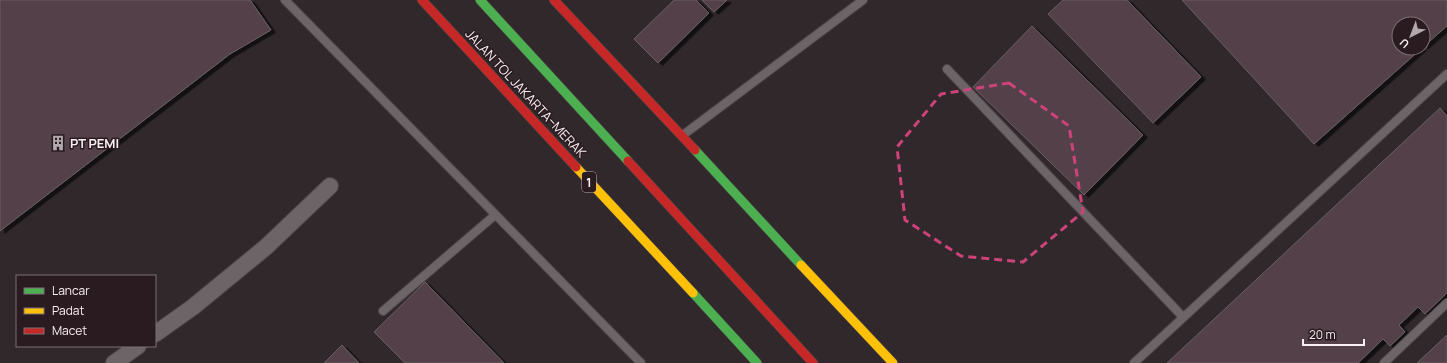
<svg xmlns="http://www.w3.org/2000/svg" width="1447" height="363" font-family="Manrope,sans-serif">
<defs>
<filter id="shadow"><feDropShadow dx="4.5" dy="2.5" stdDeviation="0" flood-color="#0009"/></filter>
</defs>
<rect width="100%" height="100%" fill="#30282b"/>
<!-- building -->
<path fill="#524148" stroke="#676062" filter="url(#shadow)" d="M0,0H250L271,30L230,54L0,231Z
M674,0H696L709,13L658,63L634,39Z
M702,0H727L714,12Z
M1063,0H1127L1201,77L1153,123L1048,14Z
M1182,0H1447V26L1423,47V24H1399V48H1422L1314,144Z
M1032,26L1143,135L1084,195L973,87Z
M1440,108L1447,116V293L1425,314L1418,307L1399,325L1405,332L1390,346L1383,339L1358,363H1167Z
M425,282L504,363H405L374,332Z
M1447,335V363H1417Z
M342,345L359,363H324Z"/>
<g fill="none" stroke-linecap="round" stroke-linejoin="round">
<defs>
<path id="lane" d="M285,0L641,363
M947,69L1183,317
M683,135L863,0
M383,311L495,215
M1134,363L1447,74
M1384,363L1447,303"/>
<path id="street" d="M155,334L193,307L266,247L330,186
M114,363L138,346"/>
<path id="fast" d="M480,0L628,161
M695,150L801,265
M693,293L757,363"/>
<path id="slow" d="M576,167L693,293
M801,265L893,363"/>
<path id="jam" d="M422,0L576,167
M554,0L695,150
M628,161L813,363"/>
</defs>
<!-- lane casing -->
<use href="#lane" stroke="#4d4648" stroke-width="10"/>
<!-- street casing -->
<use href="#street" stroke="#4d4648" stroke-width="18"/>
<!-- fast casing -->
<use href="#fast" stroke="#4d4648" stroke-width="10"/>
<!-- slow casing -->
<use href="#slow" stroke="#4d4648" stroke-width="10"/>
<!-- jam casing -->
<use href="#jam" stroke="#4d4648" stroke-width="10"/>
<!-- lane -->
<use href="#lane" stroke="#6c6467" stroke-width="8"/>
<!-- street -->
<use href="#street" stroke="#6c6467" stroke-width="16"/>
<!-- fast -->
<use href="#fast" stroke="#4caf50" stroke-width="9"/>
<!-- slow -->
<use href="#slow" stroke="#ffc107" stroke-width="9"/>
<!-- jam -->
<use href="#jam" stroke="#c62828" stroke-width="9"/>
</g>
<!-- marked area -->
<path fill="none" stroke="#cd4379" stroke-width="3" stroke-dasharray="8 5" stroke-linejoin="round" d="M1009,83L1069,126L1083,212L1023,262L961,256L905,220L897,147L941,94Z"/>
<!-- icons -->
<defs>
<symbol id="building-bare" viewBox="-9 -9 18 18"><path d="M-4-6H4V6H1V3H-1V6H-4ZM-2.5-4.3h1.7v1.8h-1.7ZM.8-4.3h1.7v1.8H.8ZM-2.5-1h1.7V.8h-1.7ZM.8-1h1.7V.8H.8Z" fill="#b3a9ac" stroke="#2a1b21" stroke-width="2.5" paint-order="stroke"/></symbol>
</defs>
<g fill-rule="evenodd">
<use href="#building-bare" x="47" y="132" width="22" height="22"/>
</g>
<g text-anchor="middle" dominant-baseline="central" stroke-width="3" stroke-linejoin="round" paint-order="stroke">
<!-- shield labels -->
<rect fill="#2a1b21" stroke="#bbafb3" stroke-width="1" x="582" y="172" width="14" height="20" rx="3"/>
<g font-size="12" font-weight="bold" fill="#f9eef1">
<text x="589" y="182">1</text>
</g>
<!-- street labels -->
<g font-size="13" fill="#f9eef1" stroke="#2a1b21">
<text transform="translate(526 93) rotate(47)">JALAN TOL JAKARTA–MERAK</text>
</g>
<!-- poi labels -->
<g font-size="13" font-weight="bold" fill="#f9eef1" stroke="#2a1b21" text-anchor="start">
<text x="70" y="143">PT PEMI</text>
</g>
</g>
<!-- legend -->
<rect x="16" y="275" width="140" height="72" fill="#2a1b21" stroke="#7d6f74"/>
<rect x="24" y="288" width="20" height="6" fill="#4caf50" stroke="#7d6f74"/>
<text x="52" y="295" font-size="12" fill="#f9eef1">Lancar</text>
<rect x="24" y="308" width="20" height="6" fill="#ffc107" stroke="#7d6f74"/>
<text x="52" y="315" font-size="12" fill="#f9eef1">Padat</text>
<rect x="24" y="328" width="20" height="6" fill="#c62828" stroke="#7d6f74"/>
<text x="52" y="335" font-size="12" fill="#f9eef1">Macet</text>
<!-- north arrow -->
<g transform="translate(1411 36) rotate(222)"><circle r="19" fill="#2a1b21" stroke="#7d6f74"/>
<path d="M0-3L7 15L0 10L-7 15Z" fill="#b3a9ac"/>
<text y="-6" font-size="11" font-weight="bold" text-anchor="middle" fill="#f9eef1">U</text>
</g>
<!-- scale -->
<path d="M1303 339v6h61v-6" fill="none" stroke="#f9eef1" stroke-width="2"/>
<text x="1309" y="339" font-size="12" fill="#f9eef1" stroke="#2a1b21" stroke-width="3" paint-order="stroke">20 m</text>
</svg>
